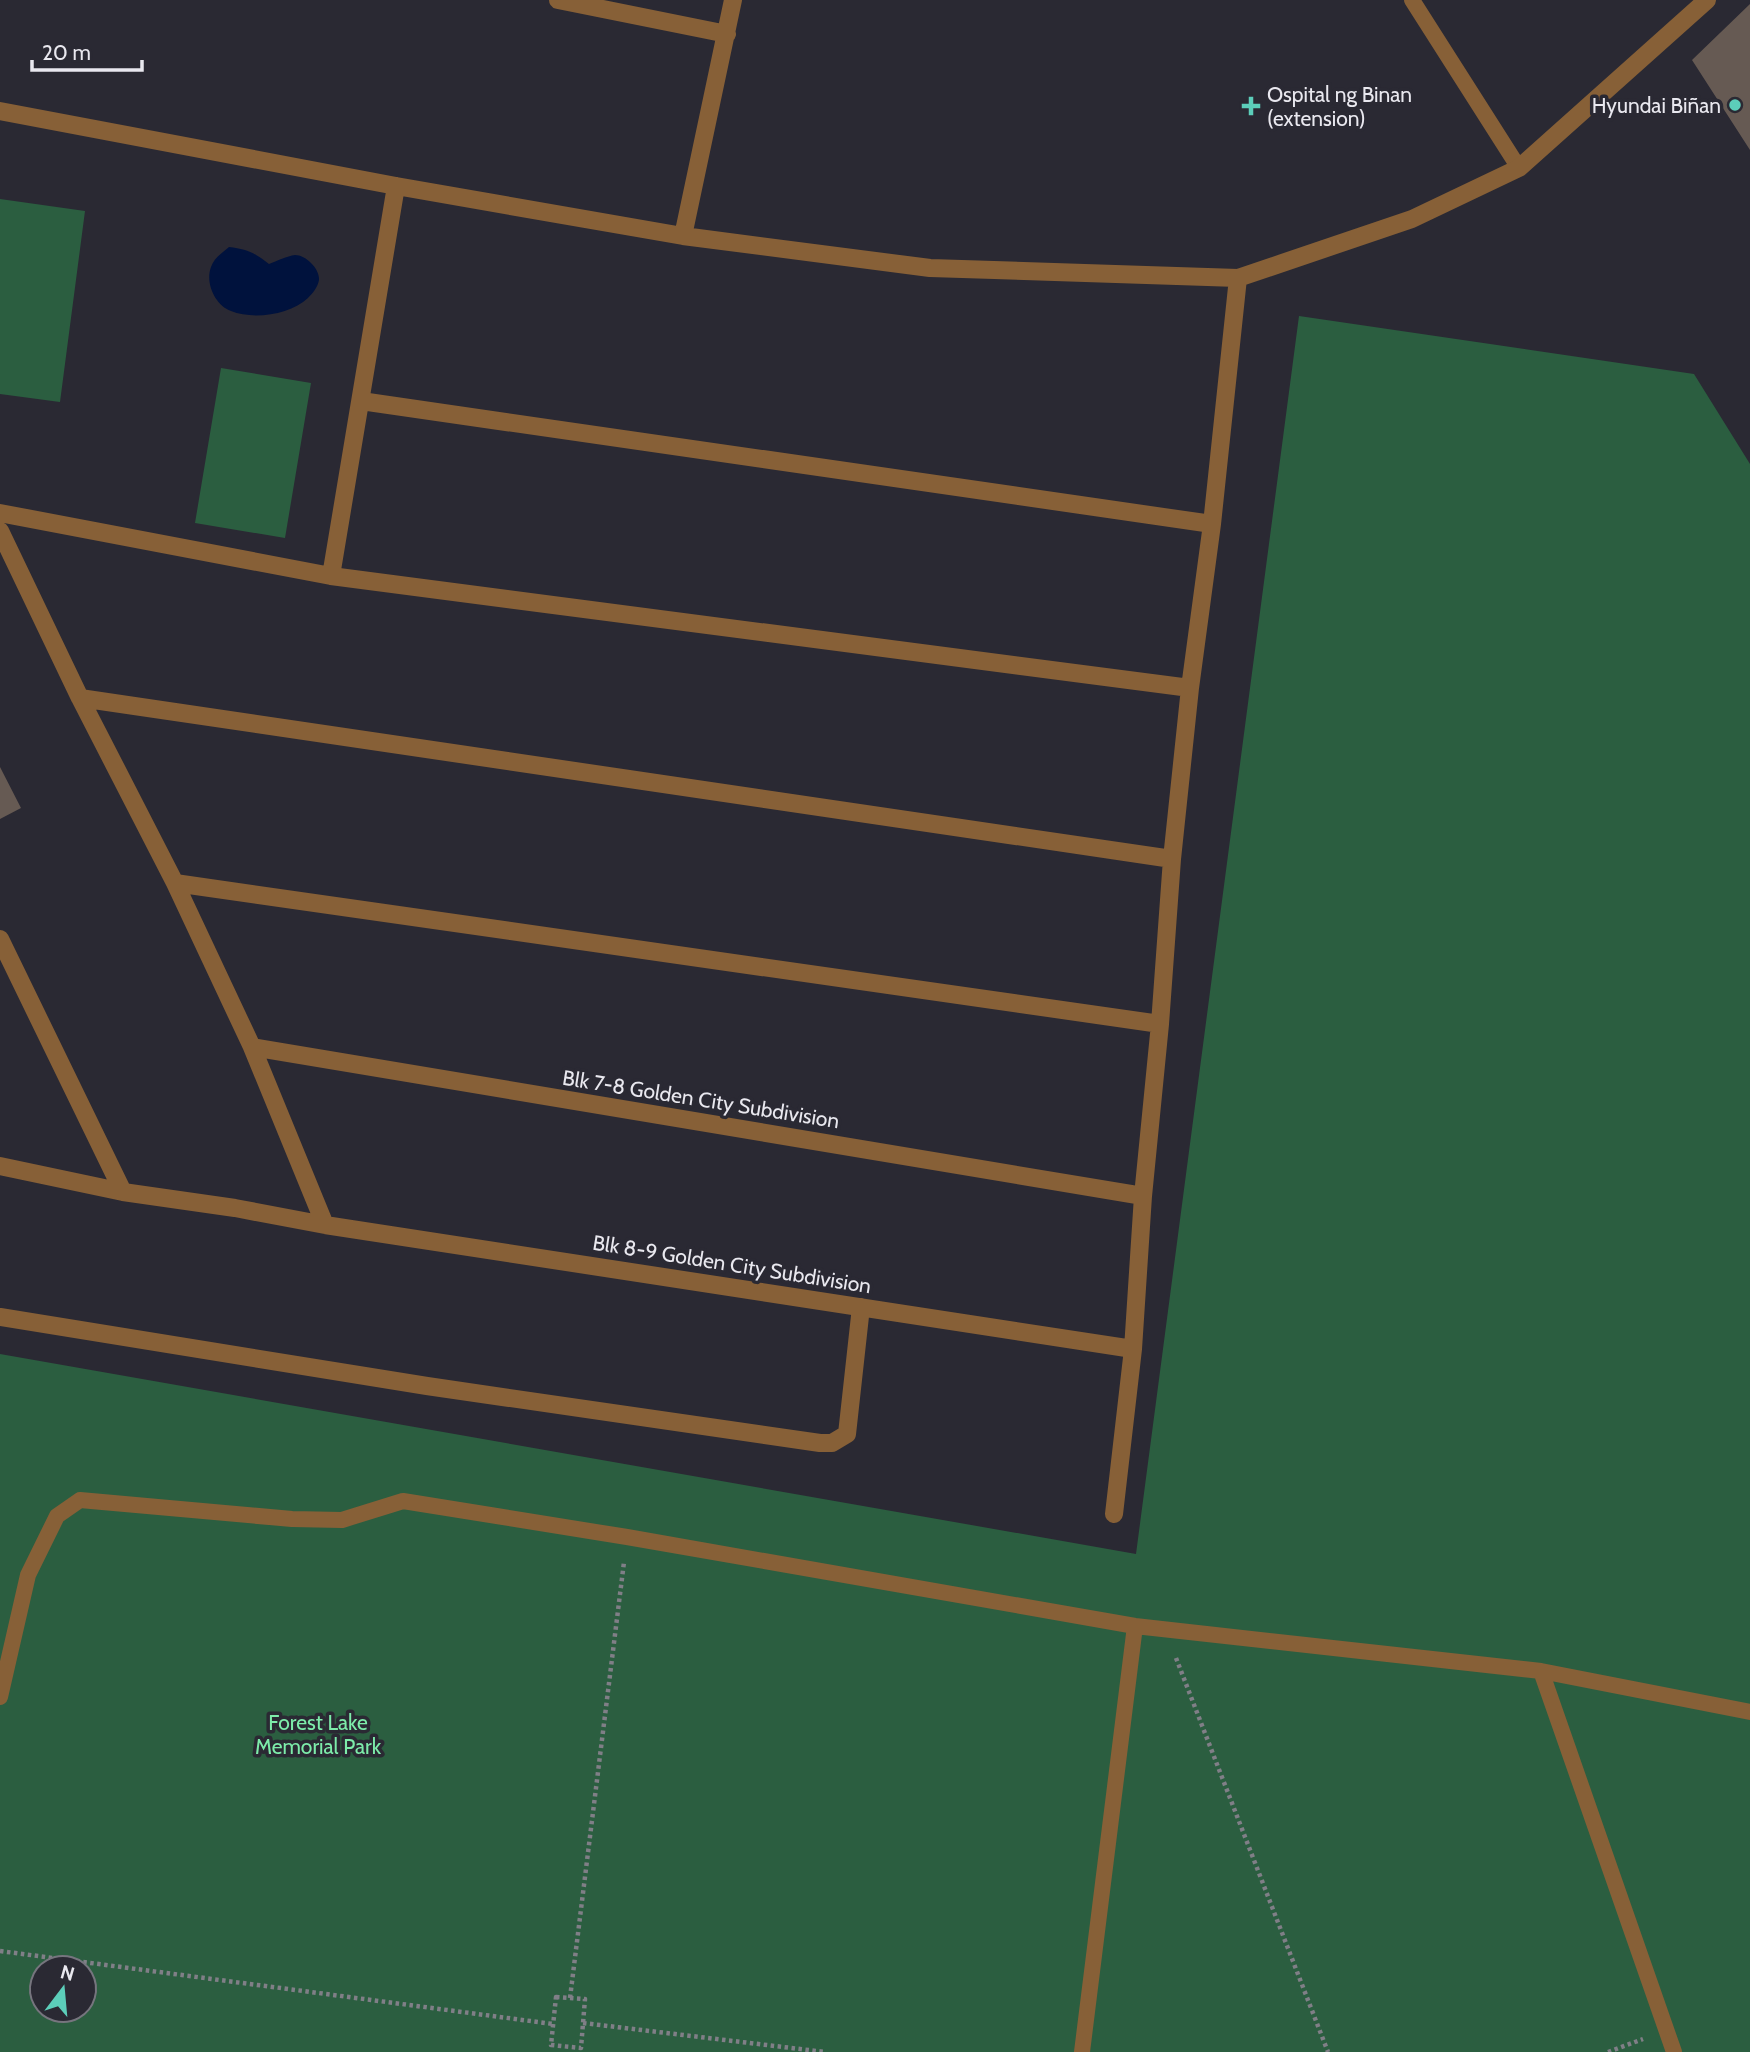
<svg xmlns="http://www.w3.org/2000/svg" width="1750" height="2052" font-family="Cabin,sans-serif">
<rect width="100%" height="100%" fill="#2a2933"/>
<!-- green -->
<path fill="#2b5e40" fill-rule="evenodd" d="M0,199L85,211L60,402L0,394Z
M1299,316L1694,374L1750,464V2052H0V1354L1136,1554ZM42,1968H84V2010H42Z
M221,368L311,383L285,538L195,523Z"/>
<!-- water -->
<path fill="#00123d" d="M229,247C247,249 255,253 269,264C277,261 287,256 295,255C306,255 320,269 319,280C318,287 312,294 308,298C290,315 253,320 231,311C215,305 205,283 211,267C214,258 222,253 229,247Z"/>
<!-- building -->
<path fill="#665a53" d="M1750,4V150L1692,60Z
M0,767L21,808L0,819Z"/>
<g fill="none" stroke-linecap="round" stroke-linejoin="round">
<!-- path -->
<path stroke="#807f87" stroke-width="4.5" stroke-dasharray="3.5 3.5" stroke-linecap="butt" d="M1176,1658L1328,2052
M0,1951L553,2024
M556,1997L585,1999L581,2048L551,2045Z
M570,1998L624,1562
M583,2023L825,2052
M1608,2052L1643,2039"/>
<!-- service -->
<path stroke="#876037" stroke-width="16" d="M1412,0L1519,168
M1541,1671L1674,2052
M0,1697L28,1575L57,1516L80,1500L292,1519L342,1520L403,1501L627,1537L1135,1626L1541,1671L1750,1712
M1082,2052L1135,1626"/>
<!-- minor -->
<path stroke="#876037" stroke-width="18" d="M558,0L727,34
M0,111L396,186L683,236L930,268L1238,278L1412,219L1519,168L1707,0
M683,236L733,0
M361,401L1212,524
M0,513L331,576L1190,688
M0,531L80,698L175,883L252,1047L325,1225
M331,576L396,186
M80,698L1172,859
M175,883L1160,1024
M0,939L123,1192
M252,1047L1143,1196
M0,1166L123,1192L235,1208L325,1225L1133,1349
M0,1317L427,1386L820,1443H832L847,1434L861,1307
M1114,1514L1133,1349L1143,1196L1160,1024L1172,859L1190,688L1212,524L1238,278"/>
</g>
<!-- markers -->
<g fill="#5cceba" stroke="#2a2933" stroke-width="2.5">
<circle cx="1735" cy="105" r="7"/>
<path d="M1247.5 95.5h7v7h7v7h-7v7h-7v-7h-7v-7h7z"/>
</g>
<g text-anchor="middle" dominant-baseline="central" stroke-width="7" stroke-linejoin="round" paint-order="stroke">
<!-- poi labels -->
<g font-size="21" fill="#e9e8ef" stroke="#2a2933" text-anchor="start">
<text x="1267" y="94">Ospital ng Binan<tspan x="1267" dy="24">(extension)</tspan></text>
<text x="1721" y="105" text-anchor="end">Hyundai Biñan</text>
</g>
<!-- street labels -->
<g font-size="21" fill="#e9e8ef" stroke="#2a2933">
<text transform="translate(701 1099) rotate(9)">Blk 7-8 Golden City Subdivision</text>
<text transform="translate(732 1264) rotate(9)">Blk 8-9 Golden City Subdivision</text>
</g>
<!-- park labels -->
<g font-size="21" fill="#7decaa" stroke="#2a2933">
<text x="318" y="1722">Forest Lake<tspan x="318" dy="24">Memorial Park</tspan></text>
</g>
</g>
<!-- north arrow -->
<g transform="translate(63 1989) rotate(16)"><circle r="33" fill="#2a2933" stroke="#76757e" stroke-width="2"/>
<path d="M0-5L12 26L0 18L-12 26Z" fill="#5cceba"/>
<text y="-10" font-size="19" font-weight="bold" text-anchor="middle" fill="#e9e8ef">N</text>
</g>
<!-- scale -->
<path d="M32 60v10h110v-10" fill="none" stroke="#e9e8ef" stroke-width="3.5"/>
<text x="42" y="60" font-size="21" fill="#e9e8ef" stroke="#2a2933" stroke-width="5" paint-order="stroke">20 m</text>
</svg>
